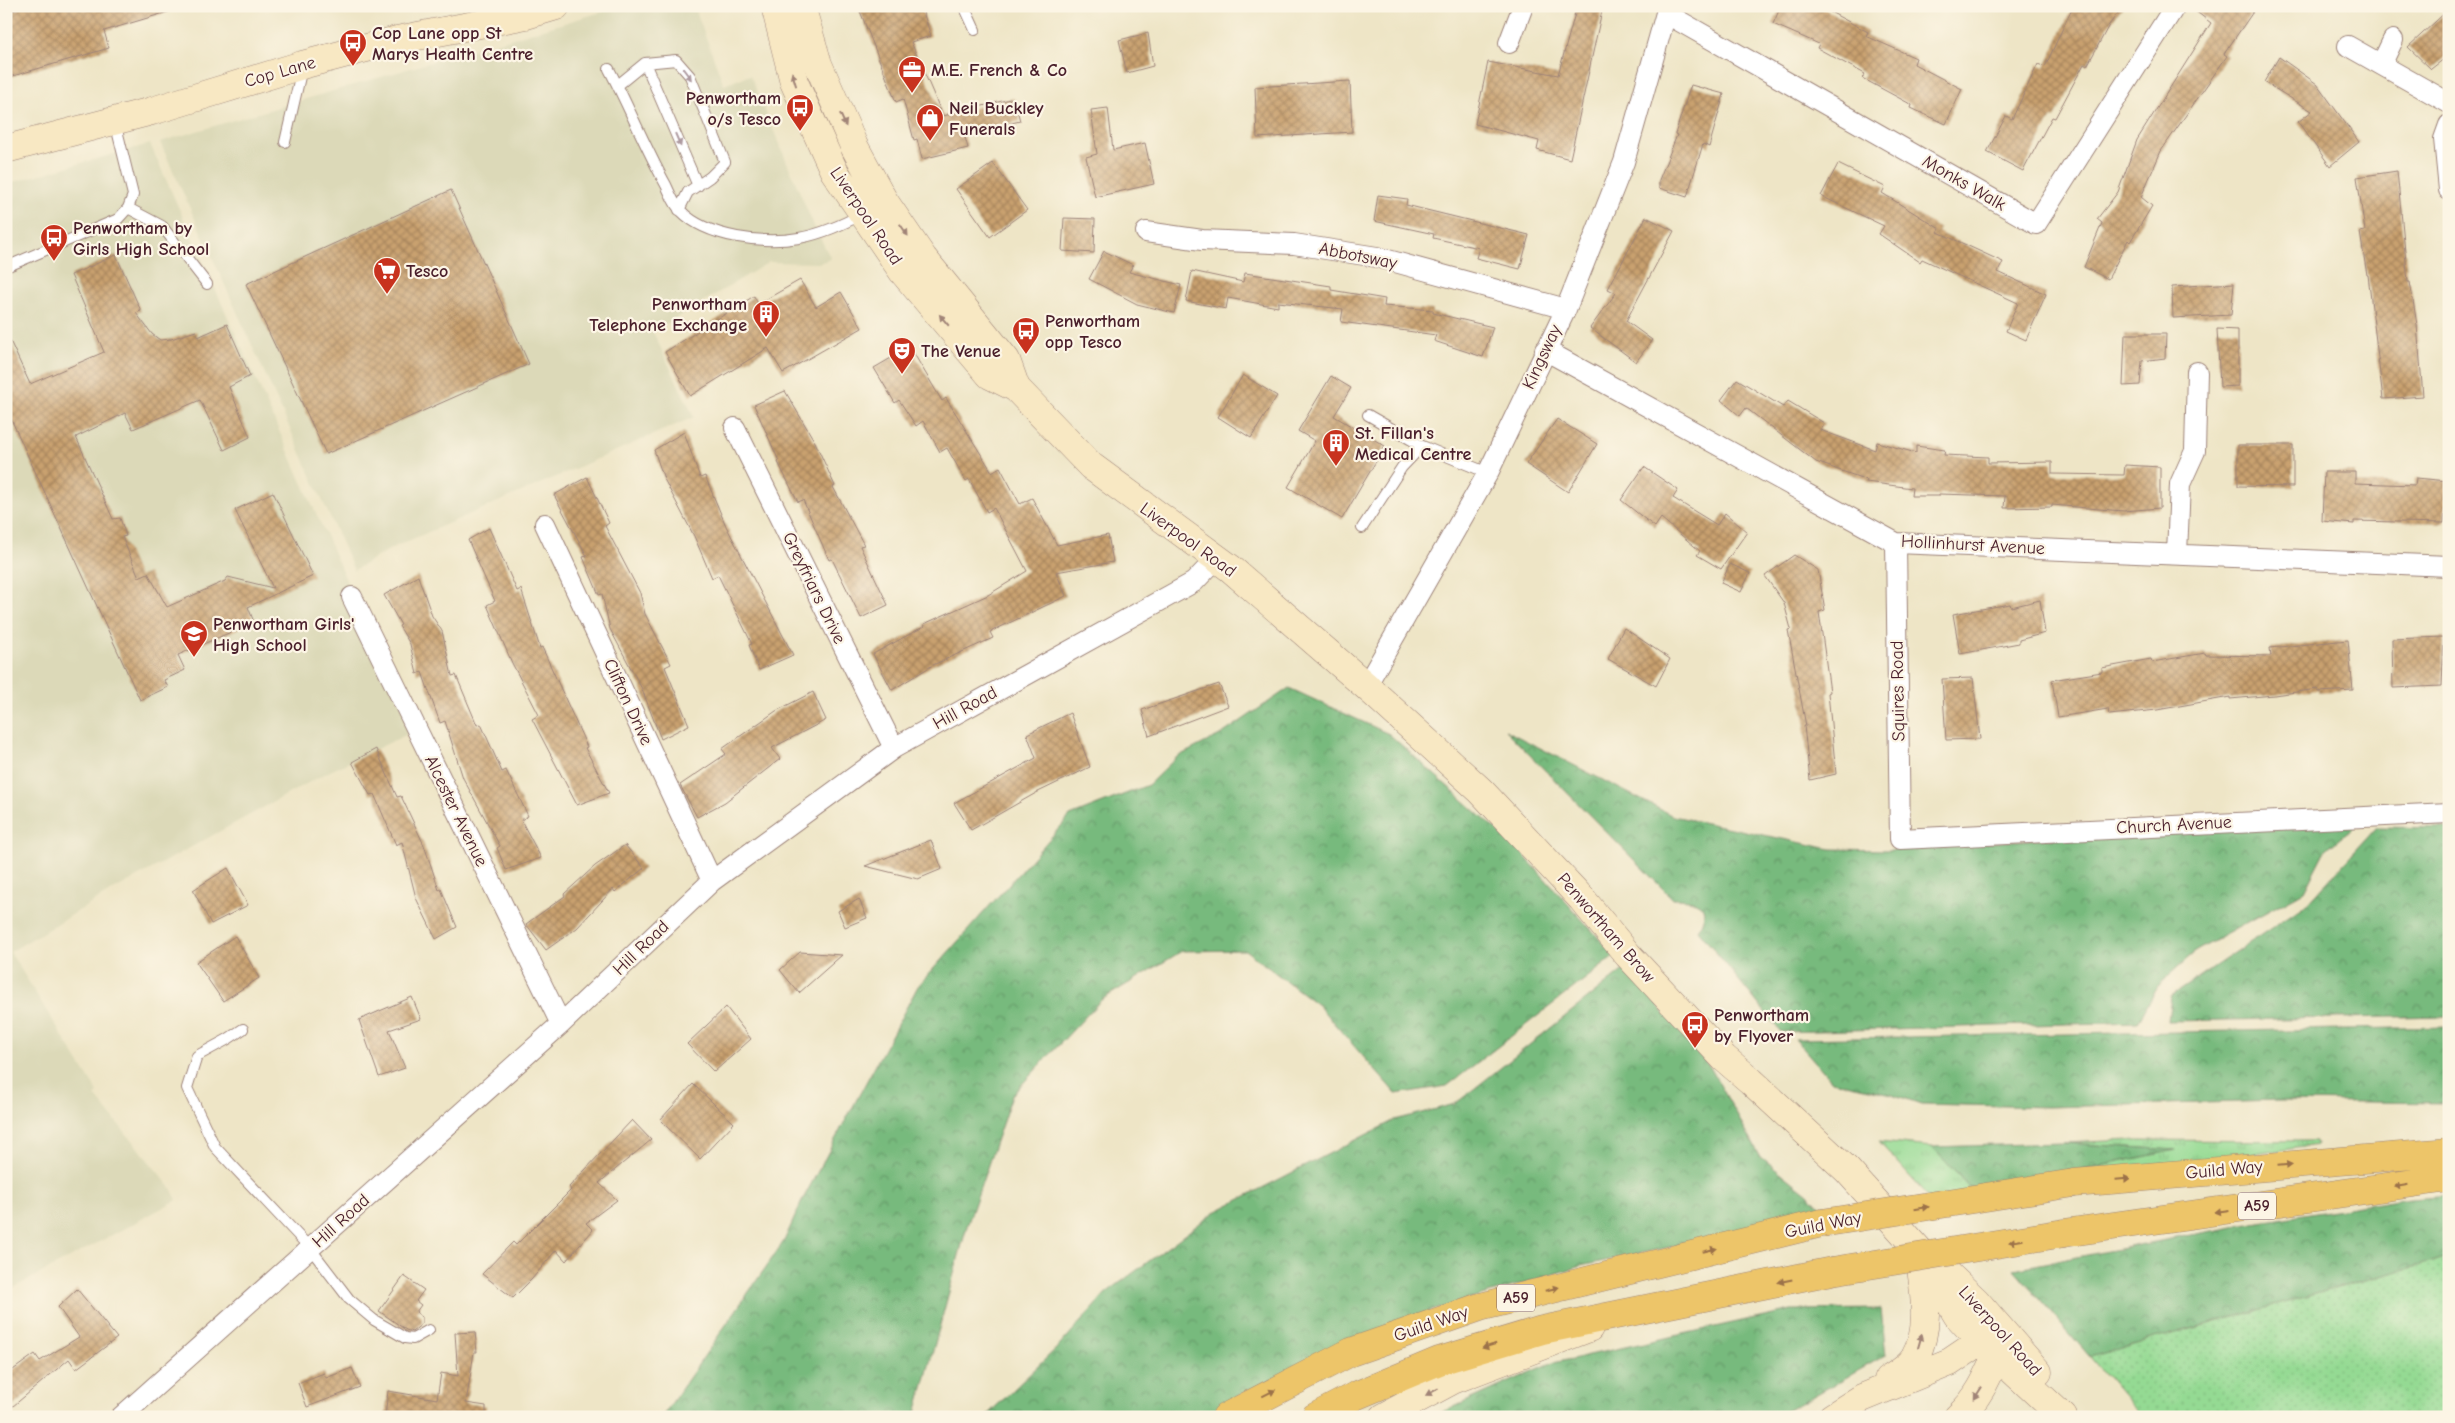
<svg xmlns="http://www.w3.org/2000/svg" width="2455" height="1423" font-family="'Comic Neue',sans-serif">
<defs>
<pattern id="grass-tufts" width="24" height="20" patternUnits="userSpaceOnUse" patternTransform="scale(1.25)"><rect width="24" height="20" fill="#94da93"/><path d="M3 7l-1-3M5 7V3M7 7l1-3M15 17l-1-3M17 17v-4M19 17l1-3" fill="none" stroke="#81bb7f"/></pattern>
<pattern id="forest-crowns" width="20" height="18" patternUnits="userSpaceOnUse" patternTransform="scale(1.25)"><rect width="20" height="18" fill="#77ba7d"/><path d="M2 6a3 3 0 1 1 6 0M12 15a3 3 0 1 1 6 0" fill="none" stroke="#649767"/></pattern>
<pattern id="garden-dots" width="8" height="8" patternUnits="userSpaceOnUse" patternTransform="scale(1.25)"><rect width="8" height="8" fill="#94da93"/><path d="M2 2h.1M6 6h.1" fill="none" stroke="#81bb7f" stroke-width="1.8" stroke-linecap="round"/></pattern>
<pattern id="building-cross-hatch" width="8" height="8" patternUnits="userSpaceOnUse" patternTransform="scale(1.25)"><rect width="8" height="8" fill="#c9a16f"/><path d="M0 0l8 8M0 8l8-8" fill="none" stroke="#a5835b"/></pattern>
</defs>
<rect width="100%" height="100%" fill="#fcf5e5"/>
<filter id="ink" filterUnits="userSpaceOnUse"><feTurbulence type="fractalNoise" baseFrequency=".02" numOctaves="2"/><feDisplacementMap in="SourceGraphic" scale="10" xChannelSelector="R" yChannelSelector="G"/><feConvolveMatrix kernelMatrix="1 2 1 2 8 2 1 2 1" color-interpolation-filters="sRGB"/></filter>
<filter id="wash" filterUnits="userSpaceOnUse"><feTurbulence type="fractalNoise" baseFrequency=".0096" numOctaves="4" result="noise"/><feDisplacementMap in="SourceGraphic" scale="20" xChannelSelector="R" yChannelSelector="G"/><feGaussianBlur stdDeviation="1.12" result="paint"/><feColorMatrix in="noise" values="0 0 0 0 0 0 0 0 0 0 0 0 0 0 0 0 0 1.4 0 .05"/><feComposite in="paint" operator="in"/></filter>
<g filter="url(#wash)">
<rect width="100%" height="100%" fill="#eee5c6"/>
<!-- built -->
<path fill="#dcd9b8" d="M622,6H694L724,85L750,75L814,226L831,259L818,263L769,262L653,332L694,417L394,547L354,570L160,142Z
M150,144L414,731L328,772L115,889L10,952L98,1093L95,1096L171,1188L177,1200L6,1292V184Z"/>
<!-- grass -->
<path fill="url(#grass-tufts)" stroke="#6f7c5f" d="M2131,1140L2316,1141L2317,1145L2039,1185L2035,1180L2174,1150L2063,1143Z
M1879,1142L1932,1147L1974,1192L1931,1200Z"/>
<!-- forest -->
<path fill="url(#forest-crowns)" stroke="#606c54" d="M1289,688L1389,734L1519,850L1615,956L1447,1086L1396,1094L1318,1005L1245,950L1182,951L1101,1000L1012,1095L967,1226L915,1417H662L784,1241L803,1199L918,986L1070,816L1148,785L1177,757L1222,734Z
M1505,730L1673,816L1831,849L1889,850L2080,836L2360,821L2324,852L2304,891L2196,951L2160,983L2138,1022L1781,1032L1698,930C1713,904 1697,899 1673,899Z
M2377,827L2449,828V1016L2168,1021L2171,996L2308,903Z
M1626,968L1710,1067L1760,1156L1808,1194L1827,1214L1581,1266L1415,1316L1231,1399L1202,1417H985L1061,1344L1106,1293L1215,1212L1395,1120L1455,1104Z
M2449,1027V1103L2281,1101L2047,1107L1921,1104L1892,1094L1832,1081L1795,1039Z
M2063,1143L2176,1150L1974,1192L1932,1147Z
M2449,1195V1257L2090,1357L2014,1269L2254,1223L2410,1198Z
M1881,1309L1886,1355L1776,1417H1432L1549,1364L1791,1310Z"/>
<!-- garden -->
<path fill="url(#garden-dots)" stroke="#6f7c5f" d="M2449,1257V1417H2141L2090,1357Z"/>
<g id="blocks">
<!-- building -->
<path fill="url(#building-cross-hatch)" d="M17,6H170L171,11L104,31L109,48L6,78V13L18,9Z
M858,6H921L931,36L911,42L943,116L1014,98L1020,121L964,134L968,148L922,159L917,139L914,140L903,99L896,102Z
M1577,6H1603L1570,159L1537,150L1539,141L1475,124L1488,62L1558,75Z
M1781,6H1819L1868,32L1866,36L1916,58L1914,64L1962,89L1946,124L1911,108L1912,105L1862,78L1865,74L1817,48L1819,44L1773,24Z
M2073,6H2123L2109,25L2087,66L2084,64L2055,118L2052,117L2023,171L1987,152L2006,116L2012,119L2038,64L2045,67Z
M2189,6H2257L2224,54L2227,56L2161,151L2141,197L2152,206L2130,242L2128,240L2108,279L2084,267L2102,223L2097,219L2118,192L2137,140L2211,23Z
M2449,9V55L2431,69L2408,47Z
M1148,33L1153,66L1127,73L1119,40Z
M2279,57L2317,84L2359,142L2330,166L2298,122L2312,111L2264,82Z
M1350,81L1352,132L1257,138L1255,87Z
M1691,85L1724,94L1709,147L1703,144L1687,197L1659,188V180L1677,135L1675,134Z
M1108,108L1113,150L1145,143L1154,184L1095,197L1086,157L1097,154L1091,110Z
M993,163L1027,210L990,237L956,189Z
M1838,164L1885,187L1882,193L1940,229L1938,232L2003,262L1998,272L2046,294L2026,340L2006,331L2018,303L1922,259L1920,262L1879,234L1884,226L1821,196Z
M2397,171L2408,282H2410L2417,325L2423,396L2383,399L2368,275H2367L2360,232L2365,231L2357,177Z
M451,190L529,364L326,454L246,284Z
M1378,195L1407,199L1406,205L1529,235L1520,269L1476,258L1479,248L1433,238L1434,234L1374,221Z
M1646,217L1674,231L1626,321L1652,340L1636,362L1590,328L1616,293L1608,289Z
M1064,218L1095,219L1094,253L1062,251Z
M1104,251L1133,265L1129,272L1181,285L1174,313L1137,304L1089,279Z
M116,255L141,311L136,313L152,334L160,340L171,339L196,331L198,337L227,324L250,376L229,387L250,437L224,450L200,400L133,429L125,413L76,437L113,519L120,518L126,536L122,537L139,577L148,573L167,607L225,581L228,577L273,588L235,510L273,492L313,576L248,607L254,622L178,655L185,670L164,680L168,687L140,700L6,408V332L30,384L104,352L71,275Z
M1192,271L1243,282L1245,273L1331,286V290L1385,299L1384,306L1433,310V313L1493,327L1483,357L1434,341L1436,335L1341,322L1343,309L1278,302V307L1228,298L1226,309L1186,301Z
M800,280L816,307L841,292L862,328L783,373L768,348L690,396L665,352L754,296L758,304Z
M2234,283L2231,315L2173,318L2172,287Z
M2217,329L2238,330V386L2220,387Z
M2125,334H2166L2165,358L2142,361L2140,385L2123,386Z
M910,347L942,401L946,398L992,472L1000,467L1020,504L1032,498L1057,545L1108,535L1113,562L1056,572L1066,596L990,632L993,638L933,665L892,690L873,654L925,626L924,624L988,595L1027,571L994,508L987,512L969,479L966,481L947,448L940,452L923,421L916,426L899,400L895,403L874,368Z
M1243,375L1277,396L1251,438L1218,417Z
M1331,376L1351,388L1334,416L1385,446L1342,519L1288,487L1315,441L1298,431Z
M1737,379L1783,407L1788,401L1824,423L1820,430L1875,450L1877,442L1916,453V446L1945,450L1944,455L1988,457V463L2052,462V474L2124,475L2125,465L2160,467V508L2123,511L2052,505V507L2004,508L2005,496L1939,494V496H1911L1912,488L1866,482L1867,480L1816,462L1746,408L1740,416L1721,400Z
M785,391L815,442L835,486L833,487L864,545L860,546L888,605L861,618L832,559L829,560L803,500L798,502L778,462L779,461L754,405Z
M1557,419L1597,444L1568,492L1526,464Z
M684,432L700,478L705,476L726,526L793,655L759,670L749,645L752,644L718,575L712,578L694,536L664,479L654,450Z
M2238,445H2293V487L2238,486Z
M1644,467L1678,490L1673,498L1717,525L1725,513L1747,532L1721,569L1697,555L1700,551L1661,518L1655,527L1621,500Z
M2324,472H2355V483L2415,485L2416,478L2448,481L2444,523L2354,521V524L2322,521Z
M587,477L609,523L605,526L640,593L645,614L671,664L665,667L689,725L661,739L642,689L610,629L602,594L599,595L583,557L587,556L554,495Z
M489,528L517,591L521,589L540,648L542,647L587,747L585,748L609,793L577,805L532,719L539,715L512,663L487,605L495,601L468,540Z
M1794,555L1818,570L1825,610L1819,612L1830,692L1828,693L1836,774L1810,780L1804,726H1806L1788,630L1791,629L1784,603L1765,576Z
M1730,564L1750,573L1741,592L1721,583Z
M418,576L432,616L442,631L452,676L456,675L477,725L481,724L502,772L506,770L528,816L521,820L541,858L506,870L497,848L500,846L463,778L445,721L440,723L422,672L417,674L410,644L399,626L401,625L384,595Z
M2040,600L2045,633L2019,640V643L1960,654L1953,614L2010,604L2011,607Z
M1624,628L1670,659L1656,686L1608,659Z
M2444,637L2442,686L2393,688L2392,639Z
M2348,640L2353,690L2318,692V689L2274,695L2230,699V697L2157,710L2109,715L2108,709L2058,717L2052,680L2102,672V668L2151,659L2152,662L2205,653L2206,655L2271,656L2270,648Z
M1973,678L1980,739L1946,740L1942,679Z
M1219,684L1228,706L1149,736L1142,710Z
M813,692L826,720L772,748L780,759L725,802L697,817L680,785L726,754L722,749L776,711Z
M1070,713L1090,767L1036,793L971,830L954,803L1036,758L1027,734Z
M376,749L397,797L401,796L424,845L439,890L441,889L457,927L436,939L416,898L402,842L396,845L374,794L370,795L352,762Z
M931,840L942,869L918,879L865,866Z
M625,845L644,868L615,892L613,889L577,928L546,950L526,924L565,896L564,894L595,866Z
M228,868L248,905L211,924L193,890Z
M859,899L867,918L845,927L838,911Z
M235,936L259,978L223,1001L196,962Z
M800,952L842,955L799,993L780,970Z
M412,997L421,1019L389,1030L405,1068L379,1077L359,1020Z
M726,1007L751,1039L714,1072L687,1044Z
M693,1084L734,1123L700,1159L660,1120Z
M632,1120L651,1140L599,1183L617,1200L586,1223L593,1230L566,1261L556,1250L532,1279L513,1298L482,1274L513,1242L516,1245L571,1190L569,1187Z
M404,1276L424,1290L416,1301L421,1305L416,1312L422,1317V1324L412,1332L406,1330L379,1311Z
M77,1289L117,1338L76,1369L69,1359L6,1412V1375L35,1354L40,1361L79,1337L58,1307Z
M475,1332L477,1352H474L466,1403L486,1406V1417H385L388,1391L437,1399L441,1373L458,1376L455,1333Z
M352,1368L360,1387L307,1407L298,1383L324,1373L326,1378Z"/>
</g>
</g>
<g filter="url(#ink)">
<use href="#blocks" fill-opacity="0" stroke="#9c8278" stroke-width="1"/>
<g fill="none" stroke-linecap="round" stroke-linejoin="round">
<defs>
<path id="lane" d="M964,6L975,30
M645,63L698,186
M609,69C629,107 645,147 666,185C670,193 674,205 681,211C707,238 764,244 799,238C822,234 843,224 863,214
M618,85L645,63L676,60L690,76L725,162L710,177L688,192L679,210
M285,142L302,68
M128,208L162,226L207,284
M6,267L118,219L128,208L133,195L115,122
M1368,415L1422,446
M1362,528L1402,467L1422,446L1488,473
M243,1029L228,1039L197,1056L187,1088L215,1147L310,1248L349,1299L374,1320L405,1338L413,1339L429,1330"/>
<path id="street" d="M1667,14L2036,224L2175,6
M1509,43L1523,6
M2348,46L2449,103
M2382,63L2393,40
M2449,125L2444,139L2449,190
M1146,232L1202,240L1294,244L1377,257L1566,309
M1545,350L1896,543L2449,566
M735,428L894,748
M545,524L712,881
M1896,543L1900,839L2449,813
M2177,554L2180,484L2195,451L2197,372
M352,597L561,1024
M1366,686L1488,473L1566,309L1624,162L1668,6
M121,1417L561,1024L712,881L894,748L1194,582L1217,558"/>
<path id="secondary" d="M775,6L794,82L834,171L903,272L990,375L1016,388L1091,466L1230,568L1366,686L1481,791L1582,899L1628,955L1724,1058L1751,1081L1847,1170L1919,1250L1957,1315L1981,1341L2063,1417
M801,6L818,64L854,146L884,201L923,258L1006,360L1016,388
M6,149L152,111L302,65L397,40L526,15L556,6
M1938,1265L1976,1301L2038,1372
M1888,1380C1897,1374 1910,1367 1915,1357C1931,1328 1924,1292 1920,1260
M1384,1417L1453,1380L1589,1328
M1832,1417L1862,1398L1950,1362L1981,1341L1997,1334
M1958,1417C1982,1396 1991,1368 2004,1340"/>
<path id="highway" d="M2074,1183L2449,1152
M2064,1233L2449,1178
M1226,1417L1351,1352L1480,1307L1822,1223
M1315,1417L1355,1396L1439,1361L1542,1330L1832,1271"/>
</defs>
<!-- lane casing -->
<use href="#lane" stroke="#9c8278" stroke-width="12"/>
<!-- street casing -->
<use href="#street" stroke="#9c8278" stroke-width="22"/>
<!-- secondary casing -->
<use href="#secondary" stroke="#9c8278" stroke-width="29"/>
<!-- highway casing -->
<use href="#highway" stroke="#9c8278" stroke-width="29"/>
<!-- lane -->
<use href="#lane" stroke="#fff" stroke-width="10"/>
<!-- street -->
<use href="#street" stroke="#fff" stroke-width="20"/>
<!-- secondary -->
<use href="#secondary" stroke="#f8e8c3" stroke-width="28"/>
<!-- highway -->
<use href="#highway" stroke="#edc569" stroke-width="28"/>
<defs>
<path id="highway-bridge" d="M1822,1223L2074,1183
M1832,1271L2064,1233"/>
</defs>
<!-- highway-bridge casing -->
<use href="#highway-bridge" stroke="#9c8278" stroke-width="29" stroke-linecap="butt"/>
<!-- highway-bridge -->
<use href="#highway-bridge" stroke="#edc569" stroke-width="28"/>
</g>
<!-- one-way arrows -->
<defs><path id="oneway-solid" d="M-6-.8H1V-3.2L6.5 0L1 3.2V.8H-6Z" transform="scale(1.25)"/></defs>
<g fill="#ae9aa0">
<use href="#oneway-solid" transform="translate(687 74) rotate(53)"/>
<use href="#oneway-solid" transform="translate(678 140) rotate(67)"/>
</g>
<g fill="#a18477">
<use href="#oneway-solid" transform="translate(794 79) rotate(-107)"/>
<use href="#oneway-solid" transform="translate(843 120) rotate(66)"/>
<use href="#oneway-solid" transform="translate(904 230) rotate(56)"/>
<use href="#oneway-solid" transform="translate(944 320) rotate(-130)"/>
<use href="#oneway-solid" transform="translate(1920 1341) rotate(-74)"/>
<use href="#oneway-solid" transform="translate(1432 1392) rotate(152)"/>
<use href="#oneway-solid" transform="translate(1978 1393) rotate(122)"/>
</g>
<g fill="#9c724a">
<use href="#oneway-solid" transform="translate(2285 1165) rotate(-5)"/>
<use href="#oneway-solid" transform="translate(2123 1179) rotate(-5)"/>
<use href="#oneway-solid" transform="translate(2401 1186) rotate(171)"/>
<use href="#oneway-solid" transform="translate(1922 1208) rotate(-9)"/>
<use href="#oneway-solid" transform="translate(2222 1211) rotate(172)"/>
<use href="#oneway-solid" transform="translate(2016 1241) rotate(171)"/>
<use href="#oneway-solid" transform="translate(1710 1250) rotate(-13)"/>
<use href="#oneway-solid" transform="translate(1785 1281) rotate(168)"/>
<use href="#oneway-solid" transform="translate(1552 1289) rotate(-14)"/>
<use href="#oneway-solid" transform="translate(1489 1346) rotate(163)"/>
<use href="#oneway-solid" transform="translate(1269 1393) rotate(-26)"/>
</g>
</g>
<!-- icons -->
<defs>
<symbol id="bus-pin" viewBox="-11 -11 22 30"><path d="M0 17L-7.5 6A9.5 9.5 0 1 1 7.5 6Z" fill="#c8321e" stroke="#fcf5e5"/><path d="M-5-6H5V4H4V6H2V4H-2V6H-4V4H-5ZM-3.5-4V0h7V-4ZM-3.5 1.2v1.5H-2V1.2ZM2 1.2v1.5H3.5V1.2Z" fill="#fff"/></symbol>
<symbol id="office-pin" viewBox="-11 -11 22 30"><path d="M0 17L-7.5 6A9.5 9.5 0 1 1 7.5 6Z" fill="#c8321e" stroke="#fcf5e5"/><path d="M-6-3h4V-5.5h4V-3h4V5H-6ZM-1-4.5V-3h2v-1.5ZM-6 0V1H6V0Z" fill="#fff"/></symbol>
<symbol id="shop-pin" viewBox="-11 -11 22 30"><path d="M0 17L-7.5 6A9.5 9.5 0 1 1 7.5 6Z" fill="#c8321e" stroke="#fcf5e5"/><path d="M-5-2.5h2.3a2.7 3.5 0 0 1 5.4 0H5L5.5 6h-11ZM-1.5-2.5h3a1.5 2.3 0 0 0-3 0Z" fill="#fff"/></symbol>
<symbol id="supermarket-pin" viewBox="-11 -11 22 30"><path d="M0 17L-7.5 6A9.5 9.5 0 1 1 7.5 6Z" fill="#c8321e" stroke="#fcf5e5"/><path d="M-6-5.5h2.5l.6 2H6L4.5 2H-2.5L-4.4-4H-6ZM-1.5 3.2a1.3 1.3 0 1 0 .1 0ZM3 3.2a1.3 1.3 0 1 0 .1 0Z" fill="#fff"/></symbol>
<symbol id="building-pin" viewBox="-11 -11 22 30"><path d="M0 17L-7.5 6A9.5 9.5 0 1 1 7.5 6Z" fill="#c8321e" stroke="#fcf5e5"/><path d="M-4-6H4V6H1V3H-1V6H-4ZM-2.5-4.3h1.7v1.8h-1.7ZM.8-4.3h1.7v1.8H.8ZM-2.5-1h1.7V.8h-1.7ZM.8-1h1.7V.8H.8Z" fill="#fff"/></symbol>
<symbol id="theatre-pin" viewBox="-11 -11 22 30"><path d="M0 17L-7.5 6A9.5 9.5 0 1 1 7.5 6Z" fill="#c8321e" stroke="#fcf5e5"/><path d="M-5-5.5Q0-4 5-5.5V0Q5 5 0 6Q-5 5-5 0ZM-3.3-2.5H-1v1.5H-3.3ZM1-2.5H3.3v1.5H1ZM-2.8 1Q0 5.5 2.8 1Z" fill="#fff"/></symbol>
<symbol id="school-pin" viewBox="-11 -11 22 30"><path d="M0 17L-7.5 6A9.5 9.5 0 1 1 7.5 6Z" fill="#c8321e" stroke="#fcf5e5"/><path d="M0-5L7-2L0 1L-7-2ZM-4 1L0 2.5L4 1V4Q0 6-4 4Z" fill="#fff"/></symbol>
</defs>
<g fill-rule="evenodd">
<use href="#bus-pin" x="337" y="27" width="32" height="43"/>
<use href="#office-pin" x="896" y="54" width="32" height="43"/>
<use href="#bus-pin" x="784" y="92" width="32" height="43"/>
<use href="#shop-pin" x="914" y="102" width="32" height="43"/>
<use href="#bus-pin" x="38" y="222" width="32" height="43"/>
<use href="#supermarket-pin" x="371" y="255" width="32" height="43"/>
<use href="#building-pin" x="750" y="298" width="32" height="43"/>
<use href="#bus-pin" x="1010" y="315" width="32" height="43"/>
<use href="#theatre-pin" x="886" y="335" width="32" height="43"/>
<use href="#building-pin" x="1320" y="427" width="32" height="43"/>
<use href="#school-pin" x="178" y="618" width="32" height="43"/>
<use href="#bus-pin" x="1679" y="1009" width="32" height="43"/>
</g>
<g text-anchor="middle" dominant-baseline="central" stroke-width="4.5" stroke-linejoin="round" paint-order="stroke">
<!-- shield labels -->
<g fill="#fcf5e5" stroke="#7f5f63" stroke-width="1">
<rect x="2238" y="1192.5" width="38" height="27" rx="4"/>
<rect x="1497" y="1284.5" width="38" height="27" rx="4"/>
</g>
<g font-size="16" font-weight="bold" fill="#4a1f2b">
<text x="2257" y="1206">A59</text>
<text x="1516" y="1298">A59</text>
</g>
<!-- poi labels -->
<g font-size="18" font-weight="bold" fill="#4a1f2b" stroke="#fcf5e5" text-anchor="start">
<text x="372" y="33">Cop Lane opp St<tspan x="372" dy="21">Marys Health Centre</tspan></text>
<text x="931" y="70">M.E. French &amp; Co</text>
<text x="781" y="98" text-anchor="end">Penwortham<tspan x="781" dy="21">o/s Tesco</tspan></text>
<text x="949" y="108">Neil Buckley<tspan x="949" dy="21">Funerals</tspan></text>
<text x="73" y="228">Penwortham by<tspan x="73" dy="21">Girls High School</tspan></text>
<text x="406" y="271">Tesco</text>
<text x="747" y="304" text-anchor="end">Penwortham<tspan x="747" dy="21">Telephone Exchange</tspan></text>
<text x="1045" y="321">Penwortham<tspan x="1045" dy="21">opp Tesco</tspan></text>
<text x="921" y="351">The Venue</text>
<text x="1355" y="433">St. Fillan's<tspan x="1355" dy="21">Medical Centre</tspan></text>
<text x="213" y="624">Penwortham Girls'<tspan x="213" dy="21">High School</tspan></text>
<text x="1714" y="1015">Penwortham<tspan x="1714" dy="21">by Flyover</tspan></text>
</g>
<!-- street labels -->
<g font-size="18" fill="#4a1f2b" stroke="#fcf5e5">
<text transform="translate(280 72) rotate(-16)">Cop Lane</text>
<text transform="translate(1964 183) rotate(30)">Monks Walk</text>
<text transform="translate(866 216) rotate(56)">Liverpool Road</text>
<text transform="translate(1358 256) rotate(11)">Abbotsway</text>
<text transform="translate(1542 357) rotate(-65)">Kingsway</text>
<text transform="translate(1188 540) rotate(36)">Liverpool Road</text>
<text transform="translate(1973 545) rotate(3)">Hollinhurst Avenue</text>
<text transform="translate(814 588) rotate(64)">Greyfriars Drive</text>
<text transform="translate(1898 691) rotate(-91)">Squires Road</text>
<text transform="translate(628 702) rotate(65)">Clifton Drive</text>
<text transform="translate(965 708) rotate(-29)">Hill Road</text>
<text transform="translate(456 811) rotate(64)">Alcester Avenue</text>
<text transform="translate(2174 825) rotate(-3)">Church Avenue</text>
<text transform="translate(1606 928) rotate(49)">Penwortham Brow</text>
<text transform="translate(641 948) rotate(-44)">Hill Road</text>
<text transform="translate(2224 1170) rotate(-5)">Guild Way</text>
<text transform="translate(341 1221) rotate(-42)">Hill Road</text>
<text transform="translate(1823 1225) rotate(-11)">Guild Way</text>
<text transform="translate(1431 1324) rotate(-19)">Guild Way</text>
<text transform="translate(2000 1331) rotate(48)">Liverpool Road</text>
</g>
</g>
<!-- margin -->
<rect width="2455" height="1423" fill="none" stroke="#fcf5e5" stroke-width="25"/>
</svg>
